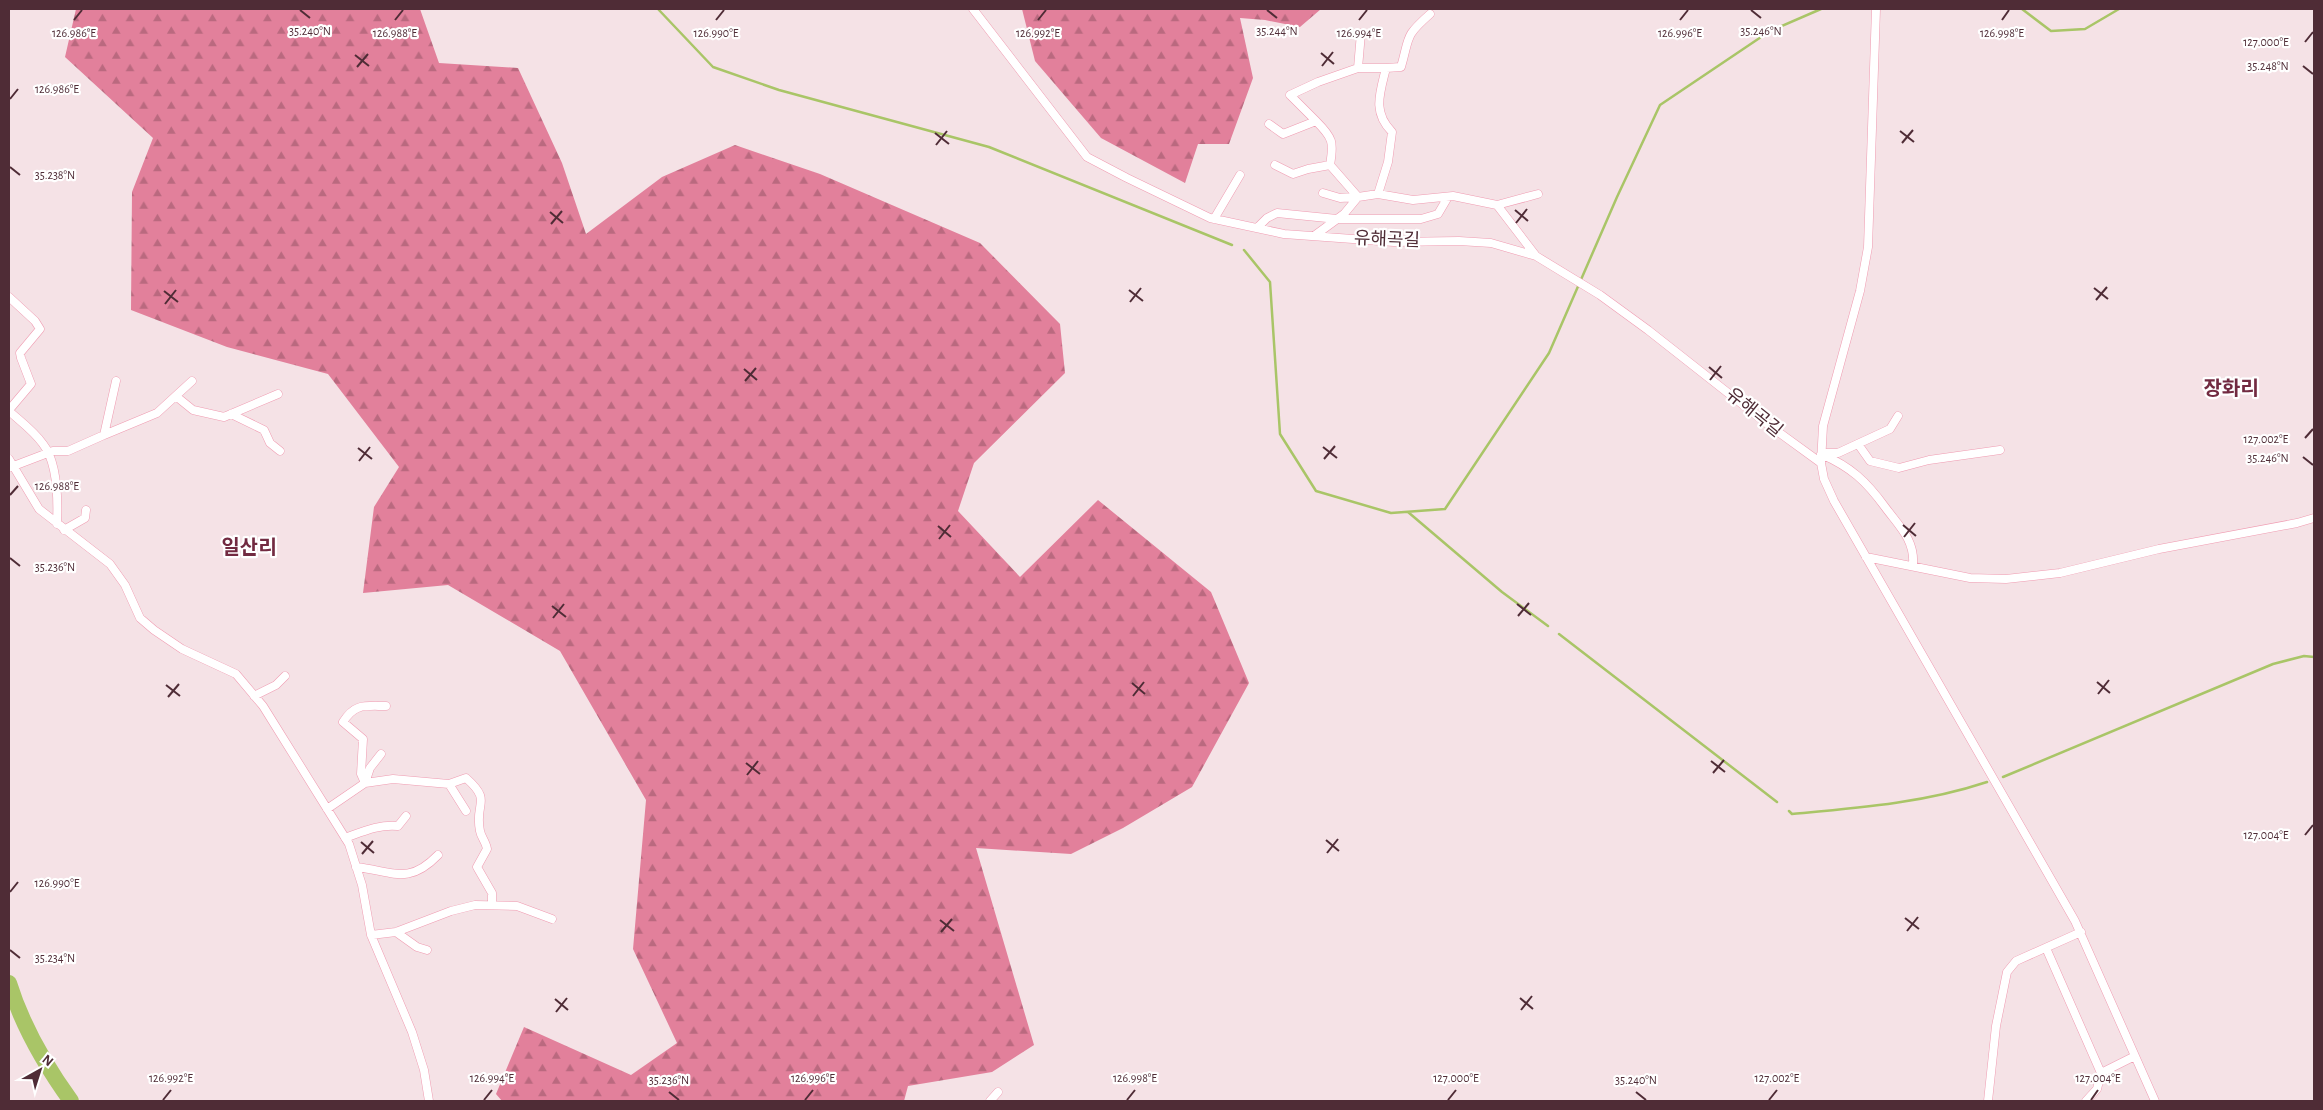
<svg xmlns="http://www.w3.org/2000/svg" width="2323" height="1110" font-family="'Alegreya Sans','Noto Sans KR',sans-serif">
<defs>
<pattern id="forest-firs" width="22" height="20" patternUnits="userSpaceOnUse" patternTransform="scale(1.25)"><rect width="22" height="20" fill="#e2809b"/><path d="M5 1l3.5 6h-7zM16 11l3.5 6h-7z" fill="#ba697f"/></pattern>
</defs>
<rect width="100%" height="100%" fill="#f5e2e6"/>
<!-- forest -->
<path fill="url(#forest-firs)" d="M76,9H420L439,63L518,68L562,163L586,234L662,177L735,145L820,174L980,243L1060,324L1065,373L974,463L958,511L1020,577L1098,500L1211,592L1249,683L1192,787L1123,828L1071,854L976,848L1034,1045L992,1072L908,1086L904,1101H502L496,1094L524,1027L631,1075L677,1043L633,949L646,800L560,651L448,585L363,593L374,507L399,467L328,374L227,347L131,310L132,192L153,138L65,57Z
M1022,9H1321L1300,27L1265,20L1240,18L1253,78L1229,144H1198L1185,183L1101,138L1035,61Z"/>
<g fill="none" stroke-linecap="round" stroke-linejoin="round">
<!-- stream -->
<path stroke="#a9c567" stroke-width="2.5" d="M658,9L713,67L779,90L989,147L1232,245
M2022,9L2051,31L2085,29L2119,9
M1244,250L1270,282L1280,434L1316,491L1391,513L1445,509L1549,353L1617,197L1660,105L1770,31L1821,9
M1408,512L1502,592L1548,626
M1559,634L1777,802
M2003,777L2273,664L2304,656L2314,657
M1789,811L1792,814C1858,808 1924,803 1987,782"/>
<!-- river -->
<path stroke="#a9c567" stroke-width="16" d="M9,983C22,1025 45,1065 71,1101"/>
<defs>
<path id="minor" d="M973,9L1087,157L1127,178L1210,218L1284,234L1394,242L1459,241L1491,243L1536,256L1600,295L1648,330L1770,426L1821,463
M1876,9L1868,247L1860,291L1823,426L1821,463L1824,479L1834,501L2075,921L2155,1101
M1358,68L1361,33
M1290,95L1318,82L1358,68H1386
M1290,95L1316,121
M1269,124L1283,134L1316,121C1333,138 1334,142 1330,165
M1275,165L1293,174L1308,169L1330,165L1358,197
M1323,193L1340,198L1358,197
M1378,194L1388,162L1392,132C1372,112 1380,93 1386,68L1401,67C1410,36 1404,37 1430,14
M1497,205L1538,194
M1214,219L1240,175
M1257,228L1267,218L1277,213L1337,219H1421L1438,214L1448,197
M1314,236L1344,214L1358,197L1378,194L1413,200L1453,196L1497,205L1536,256
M9,297L35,321L40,329L20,353L21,358L31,384L9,410
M177,397L193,410L224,417L278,394
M9,411C20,421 34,431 43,444C58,463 58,501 57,524
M231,414L264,430L270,443L280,451
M104,435L157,413L192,381
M1858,444L1870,461L1899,468L1929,460L2000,450
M1823,453H1838L1890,429L1898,416
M1821,454C1851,467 1866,481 1885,507C1899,526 1915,540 1913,565
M9,459L39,509L110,564L125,585L140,618L154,630L182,649L236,674L263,706L349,844L362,885L371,935L412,1032L424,1070L429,1101
M11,467L53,451H68L104,435L116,381
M64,530L85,518L86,510
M1866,557L1970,578L2006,579L2060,573L2159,549L2297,523L2314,518
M254,696L276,685L285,676
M365,783L361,774L363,739L343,722C355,703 365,706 386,706
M365,783L370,768L381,754
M449,784L466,811
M327,809L365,783L393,779L449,784L466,778C493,802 474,802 480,831C481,837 486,842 487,849L477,867L492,893V905
M345,838C362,832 379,824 398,826L406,816
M356,867C392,871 408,886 438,855
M396,932L417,947L427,950
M371,935L396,932L451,911L475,905L517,906L552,919
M2046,948L2101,1073L2135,1056
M990,1101L998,1092
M1988,1101L1996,1026L2007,972L2016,961L2081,932
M2086,1101L2097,1089L2101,1073"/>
</defs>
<!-- minor casing -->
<use href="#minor" stroke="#f09bb1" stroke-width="9"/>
<!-- minor -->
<use href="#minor" stroke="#fff" stroke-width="8"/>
</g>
<!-- ticks -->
<path fill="none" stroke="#4f2c36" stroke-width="2" d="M300,10L310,18M1267,10L1277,18M1751,10L1761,18M74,20L82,10M395,20L403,10M716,20L724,10M1038,20L1046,10M1359,20L1367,10M1680,20L1688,10M2002,20L2009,10M2305,42L2313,32M1321,53L1334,64M355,55L369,66M1322,66L1333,52M2303,66L2313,74M357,67L368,54M10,99L18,89M1900,131L1914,142M935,133L949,144M1902,143L1913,130M936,145L947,131M10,167L20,175M1515,210L1528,221M550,212L563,223M1516,223L1527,209M551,224L562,211M2094,288L2108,299M1129,290L1143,301M164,291L178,302M2096,300L2107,287M1130,302L1141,288M165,304L176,290M1709,367L1722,378M744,369L757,380M1710,380L1721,366M745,381L756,368M2305,438L2313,429M1323,447L1337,458M358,448L372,459M2303,457L2313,465M1324,459L1335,446M359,461L370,447M10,495L18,486M1903,525L1916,536M938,526L951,537M1904,537L1915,523M939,539L950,525M10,558L20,566M1517,604L1531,615M552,606L566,617M1518,616L1529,603M553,618L564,604M2097,682L2110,693M1132,683L1145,694M166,685L180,696M2098,694L2109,680M1133,696L1144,682M168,697L179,684M1711,761L1725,772M746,763L760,774M1713,773L1724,760M747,775L758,761M2305,835L2313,825M1326,840L1339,851M361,842L374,853M1327,853L1338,839M362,854L373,841M10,892L18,882M1905,918L1919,929M940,920L954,931M1907,931L1918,917M941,932L952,919M10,950L20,958M1520,998L1533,1009M555,999L568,1010M1521,1010L1532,996M556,1012L567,998M669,1092L679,1100M1636,1092L1646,1100M163,1100L171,1090M484,1100L492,1090M805,1100L813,1090M1127,1100L1135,1090M1448,1100L1456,1090M1769,1100L1777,1090M2091,1100L2098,1090"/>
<g text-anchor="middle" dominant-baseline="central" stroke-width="4.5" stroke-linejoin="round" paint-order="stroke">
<!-- street labels -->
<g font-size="18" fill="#4f2c36" stroke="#fff">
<text transform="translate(1387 240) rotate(2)">유해곡길</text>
<text transform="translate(1754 413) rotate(39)">유해곡길</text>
</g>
<!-- quarter labels -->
<g font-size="20" font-weight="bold" fill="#722a41" stroke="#fff">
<text x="2231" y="389">장화리</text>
<text x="249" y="548">일산리</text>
</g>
</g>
<g font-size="12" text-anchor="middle" fill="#4f2c36" stroke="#fff" stroke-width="4.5" stroke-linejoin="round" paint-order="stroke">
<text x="1761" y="35">35.246°N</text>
<text x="310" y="35">35.240°N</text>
<text x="1277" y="35">35.244°N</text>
<text x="74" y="37">126.986°E</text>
<text x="395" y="37">126.988°E</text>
<text x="1038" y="37">126.992°E</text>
<text x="1359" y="37">126.994°E</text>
<text x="1680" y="37">126.996°E</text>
<text x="2002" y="37">126.998°E</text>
<text x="716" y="37">126.990°E</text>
<text x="2266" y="46">127.000°E</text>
<text x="2268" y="70">35.248°N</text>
<text x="57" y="93">126.986°E</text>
<text x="55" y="179">35.238°N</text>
<text x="2266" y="443">127.002°E</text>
<text x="2268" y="462">35.246°N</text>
<text x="57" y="490">126.988°E</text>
<text x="55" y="571">35.236°N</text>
<text x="2266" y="839">127.004°E</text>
<text x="57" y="887">126.990°E</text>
<text x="55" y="962">35.234°N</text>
<text x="171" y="1082">126.992°E</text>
<text x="492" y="1082">126.994°E</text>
<text x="813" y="1082">126.996°E</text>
<text x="1135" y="1082">126.998°E</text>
<text x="1456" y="1082">127.000°E</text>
<text x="1777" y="1082">127.002°E</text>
<text x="2098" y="1082">127.004°E</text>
<text x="669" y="1084">35.236°N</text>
<text x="1636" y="1084">35.240°N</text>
</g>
<!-- border -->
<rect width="2323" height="1110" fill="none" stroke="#4f2c36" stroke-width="20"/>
<!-- north arrow -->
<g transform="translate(40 1070) rotate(39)" stroke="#ffffff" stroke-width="4" paint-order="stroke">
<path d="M0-4L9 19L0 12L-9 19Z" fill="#4f2c36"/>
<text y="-8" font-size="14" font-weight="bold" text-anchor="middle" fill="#4f2c36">N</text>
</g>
</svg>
